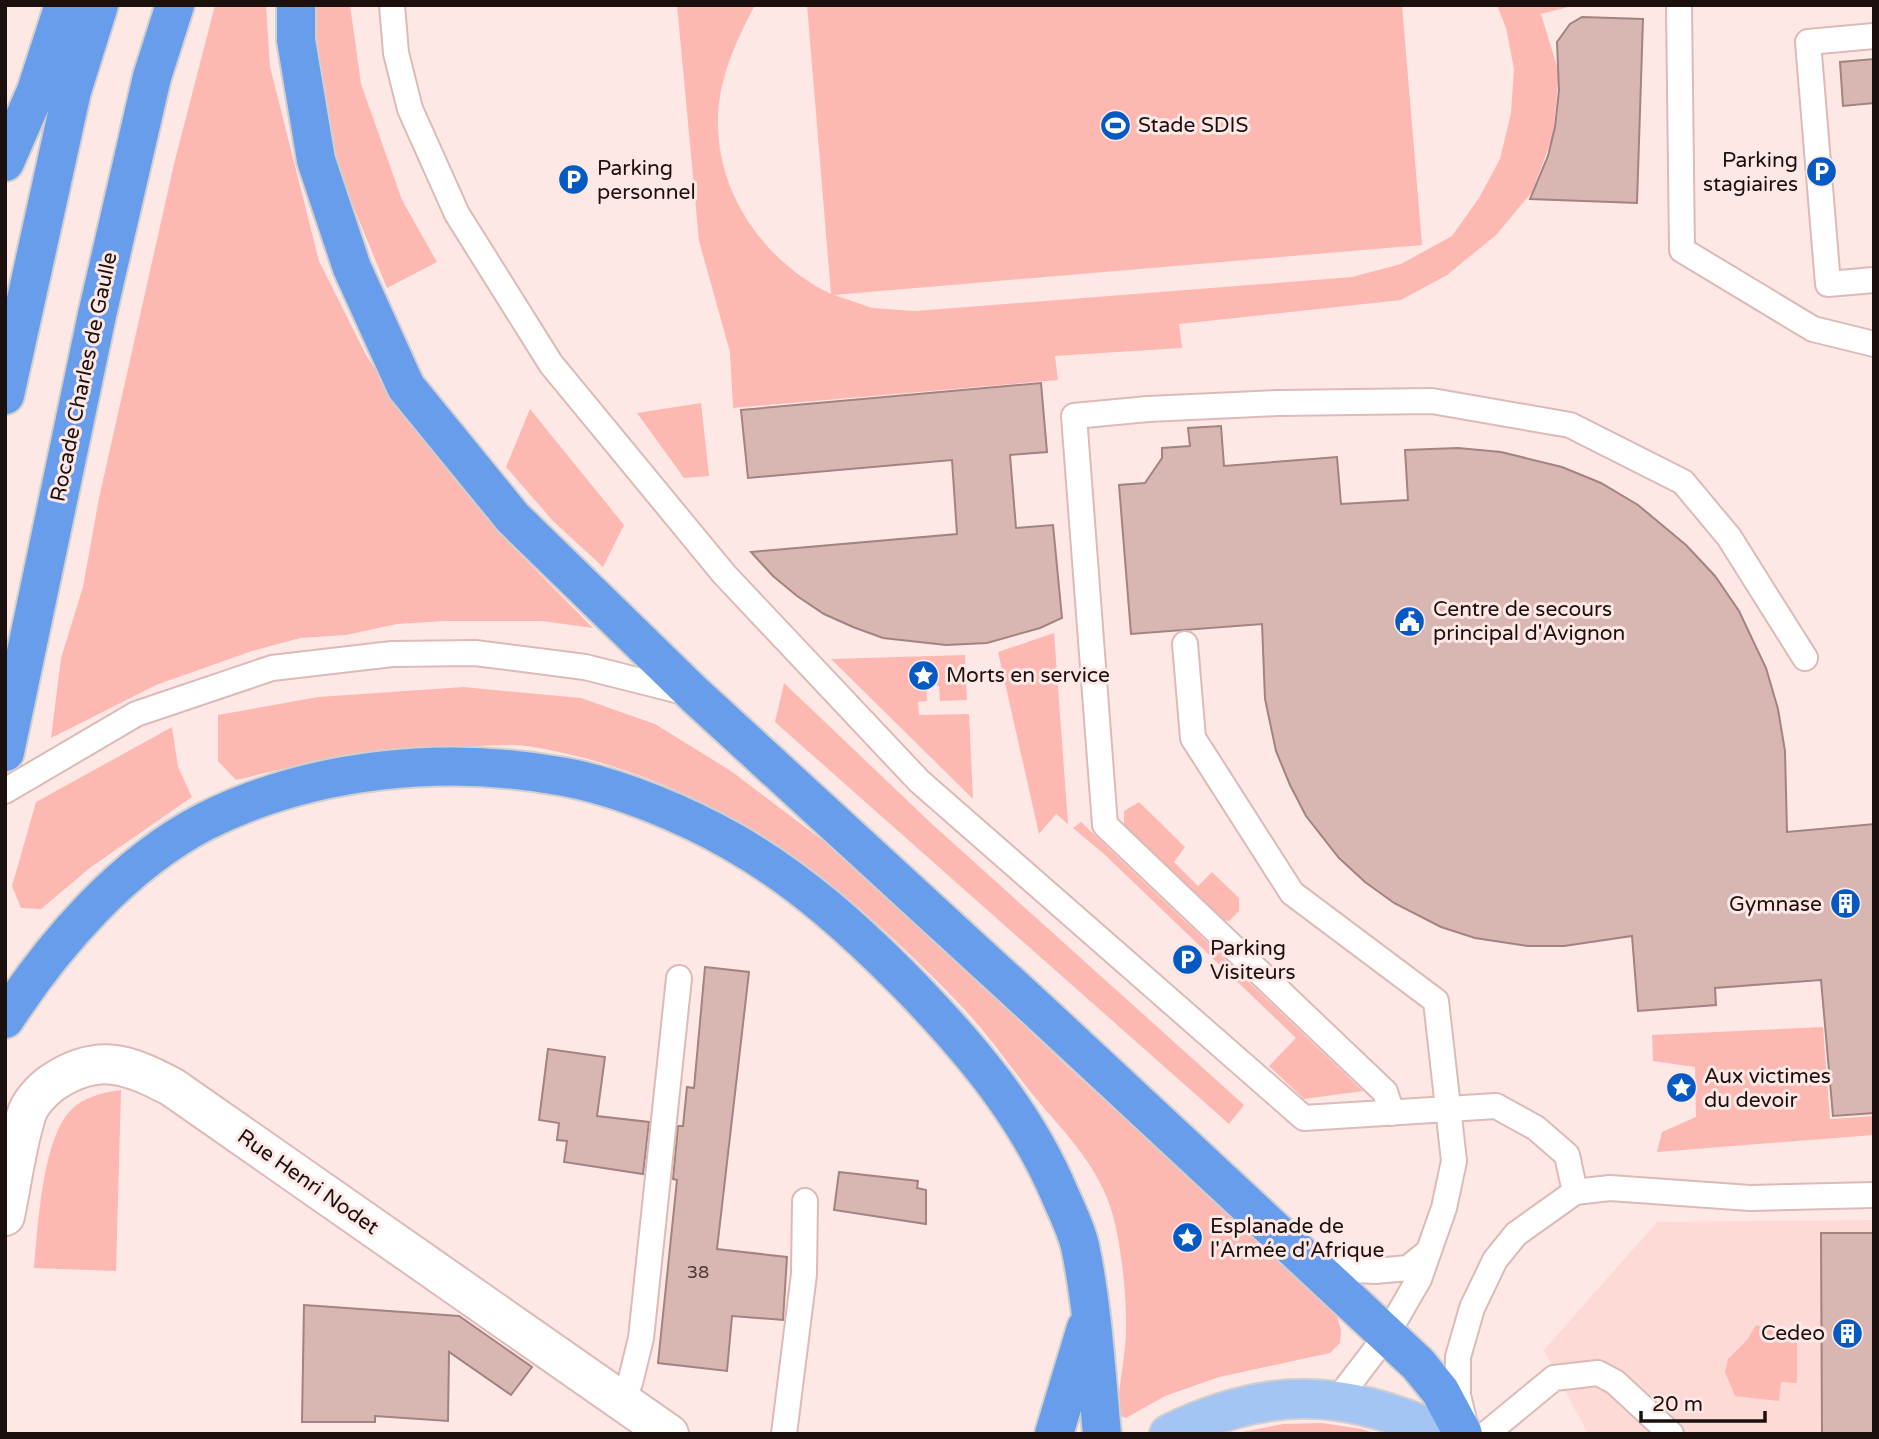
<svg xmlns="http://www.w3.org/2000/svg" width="1879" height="1439" font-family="'Varela Round',sans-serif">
<rect width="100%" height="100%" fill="#fee8e6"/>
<!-- built -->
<path fill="#fddad6" d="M1874,1220V1434H1588L1544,1350L1657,1222Z"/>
<!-- green -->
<path fill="#fdb8b2" d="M215,5H266L270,67L319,261L366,355L418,434L460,485L506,540L593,628L542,621H445L397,624L346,635L300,638L252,651L156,685L51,738L61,658L83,587L99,498L174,164Z
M311,5H350L361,84L402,200L437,262L387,288L342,179L313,55Z
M677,5H755C736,41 718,79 718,121C717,195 766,263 831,294L807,5H1402L1422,245L834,295L872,308L915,311L1352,277L1401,264L1452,236L1479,198L1500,159L1511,113L1514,69L1506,28L1497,5L1572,6L1541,14L1559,73L1553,136L1532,192L1496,235L1447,275L1401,300L1179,324L1182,348L1055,356L1058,380L733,408L730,352L699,241Z
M701,403L709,476L684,478L637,413Z
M530,409L624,525L603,567L553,521L506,467Z
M1054,633L1068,824L1056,814L1039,834L998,652Z
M965,655L967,700L940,701L939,686L936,685L935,677H930L929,685L926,686L927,701L918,702L919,715L969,714L973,799L831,659Z
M784,683L932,824L1244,1105L1229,1124L775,722Z
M463,687L581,698L655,724L731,771L850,861L1069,1068L1293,1270L1336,1313L1341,1330L1340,1343L1330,1353L1219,1377L1165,1396L1126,1418L1118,1415C1118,1387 1125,1360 1126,1332C1127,1297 1121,1239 1110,1206C1095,1162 1063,1131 1034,1096C1011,1068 991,1038 966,1011C844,881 708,775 527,746C510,744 492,746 475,746C391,745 317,760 236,780L218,761V715L318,697Z
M172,727L178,767L192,797L91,867L41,909L21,908L12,886L36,802Z
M1139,802L1185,847L1174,862L1198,886L1212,872L1239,898V911L1229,921L1209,918L1129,838L1124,824V811Z
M1081,822L1363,1091L1304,1099L1269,1066L1296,1038L1105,855L1073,828Z
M1823,1027L1830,1119L1874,1116V1135L1657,1152L1662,1132L1696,1117L1695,1067L1653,1061L1652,1035Z
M121,1090L116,1271L34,1268C38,1227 42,1139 71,1110C83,1097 104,1092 121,1090Z
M1756,1325L1797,1336V1383L1781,1382L1779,1401L1735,1396L1725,1372L1728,1359L1747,1340Z
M1322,1423L1362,1429L1376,1434H1232L1283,1424Z"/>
<!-- building -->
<path fill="#d8b6b2" stroke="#a3837f" stroke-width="2" d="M1582,17L1643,19L1637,203L1530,199L1548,156L1555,127L1559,90L1557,42L1570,24Z
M1874,59V103L1843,106L1840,62Z
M1041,383L1047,452L1010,455L1016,528L1053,525L1062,618L1040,628L987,643L946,645L883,638L853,627L824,614L797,596L773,576L751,552L957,534L952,460L748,478L741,410Z
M1221,426L1224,466L1337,457L1341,504L1408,500L1405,450L1458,448L1501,452L1562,467L1601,483L1638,505L1686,545L1715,576L1739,611L1766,668L1778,709L1785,751L1787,832L1874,824V1113L1833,1116L1821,980L1715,988L1716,1005L1638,1011L1632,936L1564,946H1528L1475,938L1441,927L1394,903L1365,882L1339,858L1306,816L1290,785L1276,751L1265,699L1262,624L1131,634L1119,485L1145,483L1162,458V448L1190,446L1188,428Z
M705,967L749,972L717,1249L787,1257L783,1320L732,1316L727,1371L658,1363L677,1180L673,1179L678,1126H683L687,1087L694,1088Z
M548,1049L605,1057L597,1116L649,1122L643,1174L564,1162L567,1141L557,1140L559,1123L539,1120Z
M839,1172L918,1181L917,1188L926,1190V1224L834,1210Z
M1821,1233H1874V1434H1822Z
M304,1305L459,1316L532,1367L511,1395L449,1352L448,1421L375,1416V1422H302Z"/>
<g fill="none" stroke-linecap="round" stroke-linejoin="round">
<defs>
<path id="lane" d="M392,5L396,53L410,109L457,214L551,364L724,574L919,781L1304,1118L1496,1106L1536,1128L1567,1155L1575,1192
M1679,5L1682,250L1813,329L1874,344
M1874,36L1808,42L1828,284L1874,280
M1185,644L1193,738L1292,893L1436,1001L1454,1161L1444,1208L1419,1279L1386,1336L1337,1400
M5,791L136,714L272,668L392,654L475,653L585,667L688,693
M1392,1113L1385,1092L1105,825L1074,416L1148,409L1278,403L1432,401L1570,425L1683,482L1729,537L1805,658
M1315,1259L1337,1269L1375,1271L1408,1268L1429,1251
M616,1398L630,1383L641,1338L679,978
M1463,1416L1458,1395V1357L1472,1308L1495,1260L1516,1234L1575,1192L1610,1188L1750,1198L1874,1195
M784,1434L804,1274L805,1201
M1486,1434L1554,1378L1598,1373L1615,1382L1671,1434"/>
<path id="street" d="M5,1216C12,1183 16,1148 26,1116C29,1104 42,1090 52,1083C98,1052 128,1064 172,1087L669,1434"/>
<path id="primary" d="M1169,1434C1267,1386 1344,1388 1442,1434"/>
<path id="highway" d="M296,5V40L316,160L352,268L406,387L513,518L695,695L1039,1011L1418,1364L1440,1391L1463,1434
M5,162L36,91L64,5
M5,395L72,91L99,5
M5,752L97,315L152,77L175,5
M5,1019C54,944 123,864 204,822C313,767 446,755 565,777C619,787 686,815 733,842C800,880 856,931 910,986C970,1048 1026,1114 1060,1195C1067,1211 1076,1229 1080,1246C1093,1308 1096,1371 1102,1434
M1054,1434L1086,1328"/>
</defs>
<!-- lane casing -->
<use href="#lane" stroke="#dcbab7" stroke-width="28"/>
<!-- street casing -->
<use href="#street" stroke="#dcbab7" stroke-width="42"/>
<!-- primary casing -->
<use href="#primary" stroke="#d2cfcf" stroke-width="42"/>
<!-- highway casing -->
<use href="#highway" stroke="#d2cfcf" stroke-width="42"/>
<!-- lane -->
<use href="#lane" stroke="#fff" stroke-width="24"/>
<!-- street -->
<use href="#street" stroke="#fff" stroke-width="38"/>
<!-- primary -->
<use href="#primary" stroke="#a4c4f4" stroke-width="38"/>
<!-- highway -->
<use href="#highway" stroke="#689dec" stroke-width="38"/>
</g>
<!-- icons -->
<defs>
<symbol id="stadium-disc" viewBox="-11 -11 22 22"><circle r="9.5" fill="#0459c3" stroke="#fee8e6"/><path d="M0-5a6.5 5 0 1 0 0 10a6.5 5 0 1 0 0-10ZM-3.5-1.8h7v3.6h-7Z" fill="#fff"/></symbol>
<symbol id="parking-disc" viewBox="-11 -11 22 22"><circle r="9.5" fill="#0459c3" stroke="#fee8e6"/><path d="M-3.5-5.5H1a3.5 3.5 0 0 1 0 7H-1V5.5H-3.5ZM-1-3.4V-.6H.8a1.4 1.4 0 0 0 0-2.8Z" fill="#fff"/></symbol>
<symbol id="civic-disc" viewBox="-11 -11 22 22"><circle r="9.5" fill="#0459c3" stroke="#fee8e6"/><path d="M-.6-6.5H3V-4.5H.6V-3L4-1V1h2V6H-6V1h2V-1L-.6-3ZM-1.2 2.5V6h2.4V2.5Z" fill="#fff"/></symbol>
<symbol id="sight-disc" viewBox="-11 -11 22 22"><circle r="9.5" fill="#0459c3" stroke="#fee8e6"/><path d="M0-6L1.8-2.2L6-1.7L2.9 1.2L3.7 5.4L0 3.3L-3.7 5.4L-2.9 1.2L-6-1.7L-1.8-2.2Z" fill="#fff"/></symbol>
<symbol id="building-disc" viewBox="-11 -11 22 22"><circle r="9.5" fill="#0459c3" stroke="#fee8e6"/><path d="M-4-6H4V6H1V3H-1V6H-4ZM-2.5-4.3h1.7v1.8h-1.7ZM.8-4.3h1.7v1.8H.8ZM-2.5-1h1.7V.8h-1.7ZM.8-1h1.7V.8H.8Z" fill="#fff"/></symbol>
</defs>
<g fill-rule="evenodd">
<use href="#stadium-disc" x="1098" y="108" width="35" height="35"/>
<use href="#parking-disc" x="1804" y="154" width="35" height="35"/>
<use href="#parking-disc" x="556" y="162" width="35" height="35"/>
<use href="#civic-disc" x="1392" y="604" width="35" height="35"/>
<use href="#sight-disc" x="906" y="658" width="35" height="35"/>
<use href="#building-disc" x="1828" y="886" width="35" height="35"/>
<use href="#parking-disc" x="1170" y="942" width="35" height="35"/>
<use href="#sight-disc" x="1664" y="1070" width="35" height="35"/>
<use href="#sight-disc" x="1170" y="1220" width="35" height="35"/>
<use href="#building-disc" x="1830" y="1316" width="35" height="35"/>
</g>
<g text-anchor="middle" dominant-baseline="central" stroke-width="6" stroke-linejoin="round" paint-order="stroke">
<!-- number labels -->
<g font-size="18" fill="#4b3a38">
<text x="698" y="1272">38</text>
</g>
<!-- poi labels -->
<g font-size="21" fill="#1c100f" stroke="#fee8e6" text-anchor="start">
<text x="1138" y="125">Stade SDIS</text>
<text x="1798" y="160" text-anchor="end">Parking<tspan x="1798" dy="24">stagiaires</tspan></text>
<text x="597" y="168">Parking<tspan x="597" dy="24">personnel</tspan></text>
<text x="1433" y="609">Centre de secours<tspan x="1433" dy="24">principal d'Avignon</tspan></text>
<text x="946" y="675">Morts en service</text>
<text x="1822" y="904" text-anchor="end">Gymnase</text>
<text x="1210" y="948">Parking<tspan x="1210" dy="24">Visiteurs</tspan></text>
<text x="1704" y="1076">Aux victimes<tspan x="1704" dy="24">du devoir</tspan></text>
<text x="1210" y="1226">Esplanade de<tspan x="1210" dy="24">l'Armée d'Afrique</tspan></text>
<text x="1825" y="1333" text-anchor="end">Cedeo</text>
</g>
<!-- street labels -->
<g font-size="21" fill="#1c100f" stroke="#fee8e6">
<text transform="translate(84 377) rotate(-78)">Rocade Charles de Gaulle</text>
<text transform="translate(308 1182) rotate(35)">Rue Henri Nodet</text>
</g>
</g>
<!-- border -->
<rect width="1879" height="1439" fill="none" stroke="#1c100f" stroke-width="14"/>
<!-- scale -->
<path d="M1641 1411v10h124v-10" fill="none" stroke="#1c100f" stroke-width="3.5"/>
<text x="1652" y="1411" font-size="21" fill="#1c100f" stroke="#fee8e6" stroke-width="5" paint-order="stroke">20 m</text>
</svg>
